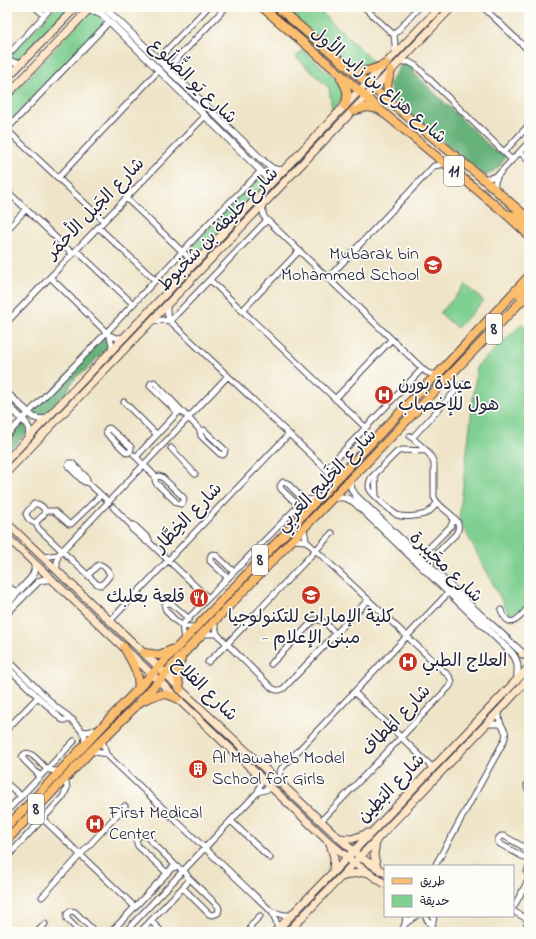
<svg xmlns="http://www.w3.org/2000/svg" width="536" height="939" font-family="'Indie Flower','Playpen Sans Arabic',sans-serif">
<rect width="100%" height="100%" fill="#fdfcf7"/>
<filter id="ink" filterUnits="userSpaceOnUse"><feTurbulence type="fractalNoise" baseFrequency=".025" numOctaves="2"/><feDisplacementMap in="SourceGraphic" scale="8" xChannelSelector="R" yChannelSelector="G"/><feConvolveMatrix kernelMatrix="1 2 1 2 8 2 1 2 1" color-interpolation-filters="sRGB"/></filter>
<filter id="wash" filterUnits="userSpaceOnUse"><feTurbulence type="fractalNoise" baseFrequency=".012" numOctaves="4" result="noise"/><feDisplacementMap in="SourceGraphic" scale="16" xChannelSelector="R" yChannelSelector="G"/><feGaussianBlur stdDeviation="0.9" result="paint"/><feColorMatrix in="noise" values="0 0 0 0 0 0 0 0 0 0 0 0 0 0 0 0 0 1.4 0 .05"/><feComposite in="paint" operator="in"/></filter>
<g filter="url(#wash)">
<rect width="100%" height="100%" fill="#efe4c7"/>
<!-- green -->
<path fill="#7ecf90" stroke="#507866" d="M56,7H71L7,74V59Z
M283,7H316L377,65L371,68H356L350,64Z
M94,12L99,15L103,19V25L7,125V100L89,13Z
M303,50L343,86C345,98 339,103 332,111L329,88L296,57Z
M263,174L266,180L265,184L244,206L238,208L230,217L226,224L199,252L194,254L190,252L189,250L229,205L257,177Z
M466,285L484,301L457,328L440,313Z
M522,324L529,330V601L512,620L459,519L477,366Z"/>
<!-- forest -->
<path fill="#66b27a" stroke="#446a5a" d="M408,63L414,68V73L497,153L500,151L503,153L505,157C502,166 494,172 485,176L394,101L389,84L402,64Z
M104,336L109,337L110,341L109,346L85,371C78,374 71,381 69,389L43,416L36,415L34,412L33,410Z
M25,423L27,433L7,454V438L21,424Z"/>
</g>
<g filter="url(#ink)">
<g fill="none" stroke-linecap="round" stroke-linejoin="round">
<defs>
<path id="minor" d="M35,7L44,15
M364,7L394,35L396,54
M483,7L529,51
M394,35L419,7
M7,56L52,7
M7,57L13,62L22,63
M157,58L163,54L208,7
M401,62H409L416,66L512,160
M169,70L171,65L174,62L226,7
M7,129L109,22
M7,130L104,221
M504,152L529,125
M520,152L529,161
M58,178L159,70
M482,178H490L498,175
M495,190V182L498,175L529,142
M7,191L73,254
M126,198L188,257L190,269
M262,206L264,217L426,372L431,374H438
M98,227L155,280
M7,230L26,209
M76,250L133,304
M50,277L109,335L117,338L124,337
M328,278L434,166L446,164
M210,280L365,427
M167,305V313L170,321L327,470L334,472H343
M242,311L299,251
M153,321L162,320L170,321
M170,321L267,220
M7,322L205,116
M109,335L112,344L111,351
M335,399L391,340
M124,402L157,435
M178,413L151,387L150,386L151,383L154,382L155,383L201,431
M109,428L131,447V449L130,452L127,453L126,452L107,434L106,431L107,429Z
M204,430L224,449L225,450L224,454L223,455L220,454L201,436L200,432L201,431Z
M7,435L106,333L210,222L261,171
M410,436C419,444 431,452 434,464V497C439,511 467,518 456,534L433,557L431,562V568
M412,438L459,387L462,385L467,384
M171,448L195,474
M427,451L402,450L397,452L371,478C369,482 368,486 370,490C372,494 393,513 397,515C404,518 419,516 425,514C430,512 434,507 437,503
M134,455L156,477
M136,457L179,411
M69,463H72L86,477L87,479L86,481L85,482L83,481L69,467L68,465Z
M326,469L422,369
M327,470L329,477V487
M375,474L376,496
M159,476L162,477L183,497L184,499L183,503L181,504L177,503L156,483L155,480L156,477Z
M86,481L109,502
M304,500L319,499
M34,504H38C40,505 43,507 44,509C47,514 38,520 35,523C31,522 27,518 26,514L27,512Z
M298,505L281,489L280,486L282,483L283,482L287,483L304,500L307,510
M113,507L132,526
M45,511H54L69,524H71L101,495
M36,523L38,528L97,584C98,584 99,585 101,585C103,584 109,577 110,575C110,572 104,566 101,565C100,565 99,565 98,565L88,575
M134,525L149,539V542H147L132,529V527Z
M304,528L306,541L449,676L452,681L450,686L321,821
M292,540L306,541
M149,542L208,598
M414,552H421L427,550L451,526L453,521L452,517
M43,557L58,555
M57,571V563L58,555L228,376
M228,578L210,561V559L211,555L213,554L217,556L234,572
M7,585L14,591
M7,595L12,591L20,590
M501,610C510,632 519,618 529,607
M189,619L171,603C153,603 178,623 183,626C187,627 192,627 196,627
M110,621L289,434
M214,621L217,634L272,688C276,691 280,691 284,688L368,600
M182,625L304,500
M182,625L184,640
M203,634H217
M7,659L57,708L68,716L81,730L85,737L84,745
M208,662L227,644L332,533
M271,664L314,620C323,618 330,628 336,634
M7,667L61,719L63,720H73
M354,692L433,768
M487,724H501
M7,729L38,697
M82,731L87,732L99,729
M102,739L106,754L272,912L276,921L278,930
M91,751L106,754
M40,776L24,760L22,757C28,745 41,765 47,769C51,771 56,771 60,771
M529,781C526,784 526,788 529,791
M279,782V776L281,769L450,591
M7,784L21,796
M258,792L262,778
M7,811L74,741
M43,819L135,907
M231,821L270,858
M529,850L504,836H501L498,839V842L500,844L529,860
M7,857L63,797L67,788L65,778
M435,866L504,741C508,730 503,730 500,722C499,718 499,715 499,711
M167,873L138,846L136,840C138,836 141,834 146,836L177,867
M183,888L209,914L213,915L218,913L219,909L218,906L188,877
M42,897L125,806
M513,908L529,879L527,872L529,866
M513,911L529,920
M272,912L284,915H292
M425,916L432,927L433,932
M151,921L162,932
M405,924L416,916
M432,927L434,916
M37,932L45,924
M80,932L67,919V914L70,911L75,912L95,932
M111,932L172,868L177,867C184,870 190,875 187,883L140,932
M125,932L258,792L272,788
M250,932L251,925L260,916
M401,932L405,924L406,916
M523,932L529,921"/>
<path id="tertiary" d="M104,7L261,159C270,166 271,171 284,170
M87,11H96L102,14L261,171L267,179L268,186
M7,393L33,417L39,419H47
M7,404L26,423L29,429V437
M349,480L352,490L356,496L472,607L529,659
M331,499C340,496 346,497 354,502L511,652C519,661 518,668 517,679
M7,604L32,577L35,569L34,563
M7,613L38,582L42,580L52,579"/>
<path id="secondary" d="M7,78L76,7
M7,95L91,7
M7,460L356,94L371,79L440,7
M7,472L452,7
M7,523L171,679L180,689L339,838L360,857L385,873
M7,537L330,843L354,863L385,884
M522,654H529
M340,838L352,839L368,833
M376,841L374,855L377,868
M330,843L334,858L333,871
M342,877L351,874L367,872
M275,932L372,832L529,667
M288,932L402,813L499,711L529,678"/>
<path id="primary" d="M262,7L354,86L379,109L506,214L529,235
M277,7L374,89L482,178L529,219
M352,70C367,73 372,70 386,64
M391,71C386,84 386,90 391,102
M341,78C348,91 349,92 345,106
M353,111L367,107L379,109"/>
<path id="trunk" d="M506,214L514,216L529,228
M527,234L529,237
M520,295L529,285
M124,647C131,661 141,673 138,690
M144,653L159,655L174,649
M180,689C177,675 176,673 181,659
M142,701C148,698 157,694 164,694C169,694 173,697 177,698
M7,827L426,385L438,374L529,276
M7,840L91,751L138,704L183,654L529,293"/>
</defs>
<!-- minor casing -->
<use href="#minor" stroke="#413f50" stroke-width="7"/>
<!-- tertiary casing -->
<use href="#tertiary" stroke="#413f50" stroke-width="8"/>
<!-- secondary casing -->
<use href="#secondary" stroke="#413f50" stroke-width="9"/>
<!-- primary casing -->
<use href="#primary" stroke="#413f50" stroke-width="10"/>
<!-- trunk casing -->
<use href="#trunk" stroke="#413f50" stroke-width="10"/>
<!-- minor -->
<use href="#minor" stroke="#fff" stroke-width="5"/>
<!-- tertiary -->
<use href="#tertiary" stroke="#fff" stroke-width="6"/>
<!-- secondary -->
<use href="#secondary" stroke="#fde5c5" stroke-width="7"/>
<!-- primary -->
<use href="#primary" stroke="#fbbd6e" stroke-width="8"/>
<!-- trunk -->
<use href="#trunk" stroke="#fbbd6e" stroke-width="8"/>
</g>
</g>
<!-- icons -->
<defs>
<symbol id="school-disc" viewBox="-11 -11 22 22"><circle r="9.5" fill="#c8321e" stroke="#fdfcf7"/><path d="M0-5L7-2L0 1L-7-2ZM-4 1L0 2.5L4 1V4Q0 6-4 4Z" fill="#fff"/></symbol>
<symbol id="hospital-disc" viewBox="-11 -11 22 22"><circle r="9.5" fill="#c8321e" stroke="#fdfcf7"/><path d="M-5-5h3v3.5h4V-5h3V5h-3V1.5h-4V5h-3Z" fill="#fff"/></symbol>
<symbol id="restaurant-disc" viewBox="-11 -11 22 22"><circle r="9.5" fill="#c8321e" stroke="#fdfcf7"/><path d="M-5-6h1v4h1v-4h1v4h1v-4h1v5L-1.5 .5V6h-2V.5L-5-1ZM5-6V6H3V1.5H1.5Q1.5-4 5-6Z" fill="#fff"/></symbol>
<symbol id="building-disc" viewBox="-11 -11 22 22"><circle r="9.5" fill="#c8321e" stroke="#fdfcf7"/><path d="M-4-6H4V6H1V3H-1V6H-4ZM-2.5-4.3h1.7v1.8h-1.7ZM.8-4.3h1.7v1.8H.8ZM-2.5-1h1.7V.8h-1.7ZM.8-1h1.7V.8H.8Z" fill="#fff"/></symbol>
</defs>
<g fill-rule="evenodd">
<use href="#school-disc" x="422" y="254" width="22" height="22"/>
<use href="#hospital-disc" x="373" y="384" width="22" height="22"/>
<use href="#school-disc" x="300" y="584" width="22" height="22"/>
<use href="#restaurant-disc" x="188" y="587" width="22" height="22"/>
<use href="#hospital-disc" x="397" y="651" width="22" height="22"/>
<use href="#building-disc" x="187" y="758" width="22" height="22"/>
<use href="#hospital-disc" x="84" y="813" width="22" height="22"/>
</g>
<g text-anchor="middle" dominant-baseline="central" stroke-width="3.5" stroke-linejoin="round" paint-order="stroke">
<!-- shield labels -->
<g fill="#fdfcf7" stroke="#646373" stroke-width="1">
<rect x="444" y="156" width="20" height="30" rx="3"/>
<rect x="486" y="314" width="16" height="30" rx="3"/>
<rect x="252" y="545" width="16" height="30" rx="3"/>
<rect x="28" y="794" width="16" height="30" rx="3"/>
</g>
<g font-size="17" font-weight="bold" fill="#22223b">
<text x="454" y="171">11</text>
<text x="494" y="329">8</text>
<text x="260" y="560">8</text>
<text x="36" y="809">8</text>
</g>
<!-- street labels -->
<g font-size="18" fill="#22223b" stroke="#fdfcf7">
<text transform="translate(192 82) rotate(44)">شارع يَو الضُّلُوع</text>
<text transform="translate(378 86) rotate(40)">شارع هزاع بن زايد الأول</text>
<text transform="translate(96 209) rotate(-46)">شارع الجَبل الأحمَر</text>
<text transform="translate(219 230) rotate(-46)">شارع خليفة بن شخبوط</text>
<text transform="translate(327 481) rotate(-46)">شارع الخَلِيج العَربِي</text>
<text transform="translate(189 518) rotate(-46)">شارع الخِطَّار</text>
<text transform="translate(445 568) rotate(44)">شارع مجَيبرة</text>
<text transform="translate(204 690) rotate(44)">شارع الفلاح</text>
<text transform="translate(397 721) rotate(-46)">شارع المَطاف</text>
<text transform="translate(392 789) rotate(-46)">شارع البَطِين</text>
</g>
<!-- poi labels -->
<g font-size="18" fill="#22223b" stroke="#fdfcf7" text-anchor="start">
<text x="419" y="255" text-anchor="end">Mubarak bin<tspan x="419" dy="21">Mohammed School</tspan></text>
<text x="398" y="385">عيادة بورن<tspan x="398" dy="21">هول للإخصاب</tspan></text>
<text x="185" y="598" text-anchor="end">قلعة بعلبك</text>
<text x="311" y="618" text-anchor="middle">كلية الإمارات للتكنولوجيا<tspan x="311" dy="21">- مبنى الإعلام</tspan></text>
<text x="422" y="662">العلاج الطبي</text>
<text x="212" y="759">Al Mawaheb Model<tspan x="212" dy="21">School for Girls</tspan></text>
<text x="109" y="814">First Medical<tspan x="109" dy="21">Center</tspan></text>
</g>
</g>
<!-- margin -->
<rect width="536" height="939" fill="none" stroke="#fdfcf7" stroke-width="24"/>
<!-- legend -->
<rect x="384" y="865" width="130" height="52" fill="#fdfcf7" stroke="#a5a5ac"/>
<rect x="392" y="878" width="20" height="6" fill="#fbbd6e" stroke="#a5a5ac"/>
<text x="420" y="885" font-size="12" fill="#22223b">طريق</text>
<rect x="392" y="895" width="20" height="12" fill="#7ecf90" stroke="#a5a5ac"/>
<text x="420" y="905" font-size="12" fill="#22223b">حديقة</text>
</svg>
